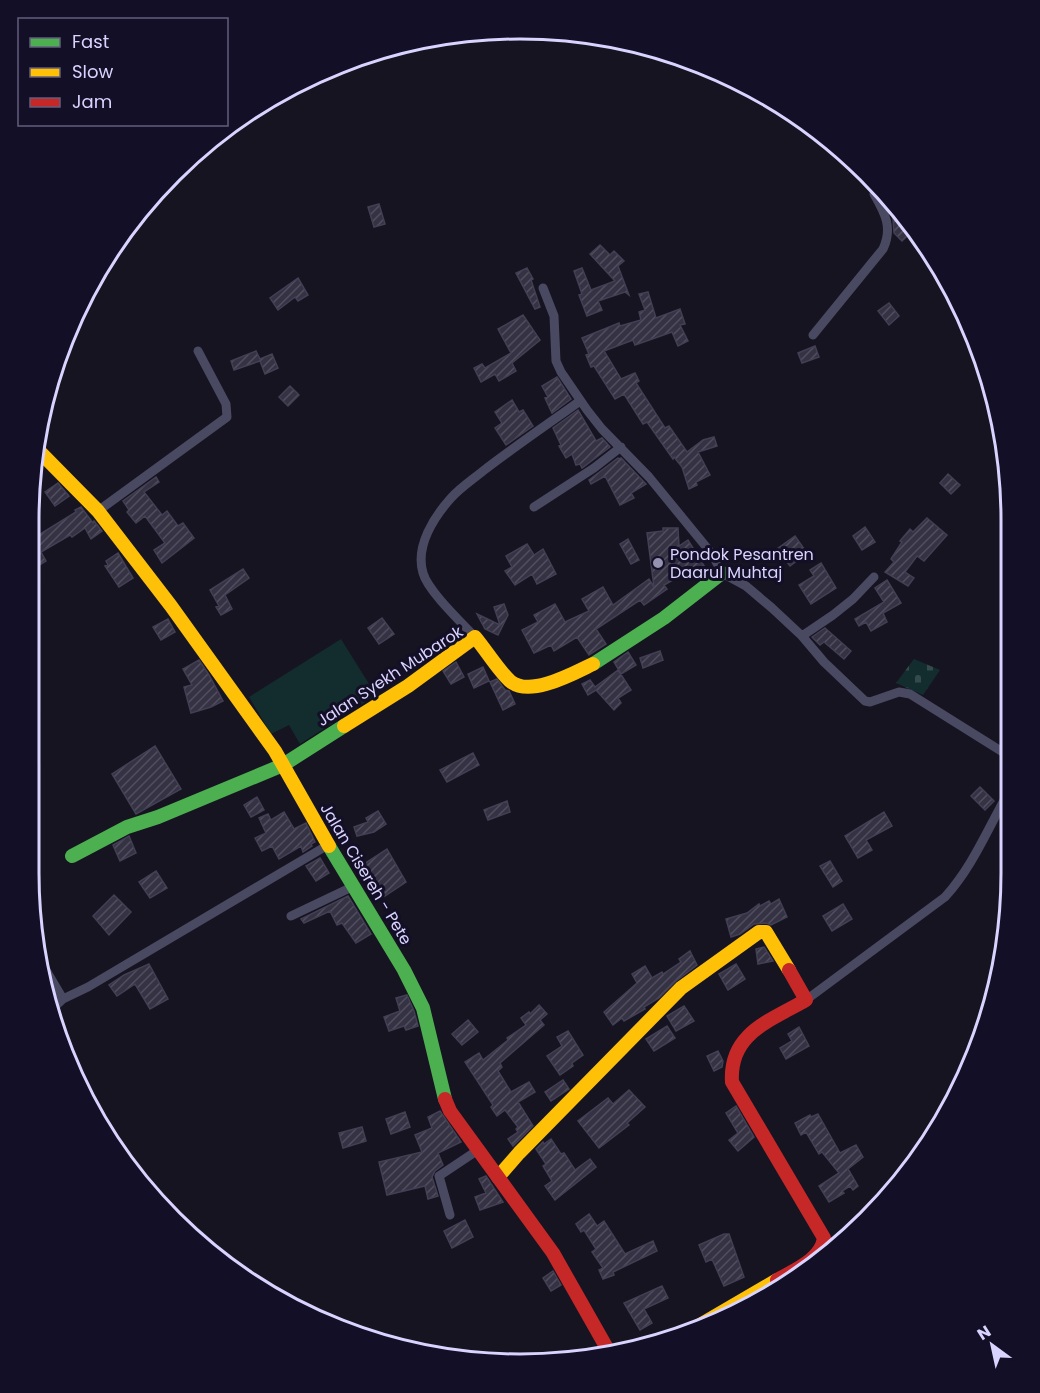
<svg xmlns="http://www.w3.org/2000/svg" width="1040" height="1393" font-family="Poppins,sans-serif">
<defs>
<pattern id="cemetery-stones" width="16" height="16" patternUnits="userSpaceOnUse" patternTransform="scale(1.5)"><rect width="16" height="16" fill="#132c2d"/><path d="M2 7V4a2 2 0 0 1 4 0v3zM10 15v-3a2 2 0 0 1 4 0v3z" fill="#354a4c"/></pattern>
<pattern id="building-hatch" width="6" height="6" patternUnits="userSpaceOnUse" patternTransform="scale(1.5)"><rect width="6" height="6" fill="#343243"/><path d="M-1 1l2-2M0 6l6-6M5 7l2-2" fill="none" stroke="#514f5f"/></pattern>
</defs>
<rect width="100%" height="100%" fill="#161421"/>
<!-- cemetery -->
<path fill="url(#cemetery-stones)" d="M914,659L940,670L923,695L896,683Z"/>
<!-- pitch -->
<path fill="#132c2d" d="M341,639L376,695L300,744L289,725L271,734L249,697Z"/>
<!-- building -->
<path fill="url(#building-hatch)" stroke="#433f54" stroke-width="1.5" d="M889,198L899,209L895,212L913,230L902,241L894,233L893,219L886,202Z
M379,204L385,224L374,227L368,207Z
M600,245L610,255L614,251L624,261L618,266L629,295L625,292L598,301L602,310L587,316L579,295L582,294L574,271L582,268L591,290L615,281L590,254Z
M527,268L533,279L531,280L540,307L535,309L516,273Z
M298,278L308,295L298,301L295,297L278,310L270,298Z
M648,292L656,318L680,309L685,324L680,325L688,341L678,346L672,332L635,345L633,340L604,351L621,379L635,373L639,381L636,383L665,428L669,426L687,452L703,440L714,437L717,446L698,452L710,475L696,482L697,485L689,489L682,467L674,457L673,459L647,422L643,424L624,394L615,399L594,366L591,367L586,355L589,354L582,338L619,323L620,326L641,320L639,312L645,310L639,294Z
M889,303L899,316L889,325L878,311Z
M523,315L540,340L512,363L516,371L499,381L495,374L481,382L474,368L482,364L485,368L511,353L498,329Z
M815,346L819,357L802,363L798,353Z
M256,351L260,359L272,354L278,368L265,374L260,361L234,370L231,361Z
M557,377L571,399L552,413L545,398L548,397L542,386Z
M290,386L299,395L288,406L279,397Z
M512,400L519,412L523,410L533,426L506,445L495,428L502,423L495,412Z
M578,410L596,441L602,438L610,447L582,468L580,464L576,465L572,454L566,458L559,446L561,445L553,428Z
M618,458L619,459L621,458L646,484L631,493L634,498L620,505L605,476L591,484L589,480Z
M948,474L960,485L951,494L940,483Z
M156,477L159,482L144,492L162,515L167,511L178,526L183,523L194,538L162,563L154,550L165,543L145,516L136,523L127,512L129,510L123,501Z
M58,483L69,496L55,506L45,492Z
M81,507L93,523L94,521L102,531L91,539L85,528L72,537L70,535L41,552L46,561L38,566L36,563L29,567V541L76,512L75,510Z
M927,518L947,535L924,561L917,556L905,572L914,578L908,586L885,572L894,562L891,559L902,542L900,541L910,529L913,532Z
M865,527L875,542L862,550L853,536Z
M663,528H678L679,546L688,540L706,569L698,574L694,568L664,585L667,589L644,605L640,600L596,629L606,644L589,655L577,637L554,651L551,645L534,653L522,630L538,622L534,615L555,604L565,622L589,611L582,599L603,587L613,605L649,579L654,587L647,533L663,531Z
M795,536L807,553L790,566L777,549Z
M628,539L639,560L631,564L620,544Z
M527,544L534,555L543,549L556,574L537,584L532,574L515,585L505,571L512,567L506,556Z
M118,553L133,578L119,587L105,566L108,565L106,561Z
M821,563L836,588L811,604L799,585L814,576L810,570Z
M243,569L249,578L225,595L232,609L221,615L216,607L219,606L210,590Z
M887,580L901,603L883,613L887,622L871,631L866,622L859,626L855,619L884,602L875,588Z
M504,604L508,615L498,635L485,629L477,614L500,625L494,607Z
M382,618L394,634L379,644L368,628Z
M168,619L175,632L161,640L153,627Z
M825,628L851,651L844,659L824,642L820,645L812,637Z
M660,651L663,660L643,668L640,658Z
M628,652L636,665L621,674L614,662Z
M199,660L209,675L223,701L211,707L191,713L184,687L192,685L183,669Z
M456,662L464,677L451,684L443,671Z
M483,667L489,681L474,688L468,674Z
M618,670L631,690L618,698L621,703L614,710L596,690L588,695L582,684L590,680L595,687Z
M497,679L505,690L509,691L515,704L503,710L490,682Z
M155,746L181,789L136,814L112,774Z
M473,753L479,765L447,782L440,770Z
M980,787L994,801L985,810L971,796Z
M257,797L264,810L251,817L244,805Z
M507,801L510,812L488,820L484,810Z
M378,811L386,824L374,832L357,836L354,827L368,822L366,818Z
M284,812L294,829L306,823L315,842L311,844L312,846L303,852L301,846L279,859L272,846L262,851L255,838L266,833L259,818L268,814L271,820Z
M884,812L892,826L866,840L872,850L858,858L845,836Z
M129,836L136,853L120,861L113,845Z
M387,849L406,882L379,900L367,879L372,876L364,864Z
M320,858L329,873L316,881L306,866Z
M830,861L842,881L833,887L820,866Z
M156,871L167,888L150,898L139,882Z
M114,895L131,912L109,935L93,916Z
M348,896L371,934L356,943L342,923L337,925L330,911L304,923L301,919Z
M779,899L787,917L771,925L766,923L754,924L740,934L731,937L726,919L747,913L759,904L760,906L769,901L771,904Z
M843,904L852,919L832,931L823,916Z
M764,947L773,961L758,964L756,949Z
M690,951L697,965L676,981L659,998L644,1007L645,1009L624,1021L622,1018L613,1025L604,1012L637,983L632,974L645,966L652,978L662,972L663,974L681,962L679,959Z
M149,964L168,999L150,1009L135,984L117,996L109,985L124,975Z
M736,964L745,979L728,990L719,974Z
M407,995L414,1011L418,1026L406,1030L404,1026L389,1031L384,1017L400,1011L396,998Z
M539,1005L547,1014L540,1020L544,1025L500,1063L502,1067L498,1071L511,1092L529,1082L535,1092L518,1102L533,1126L513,1146L508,1139L518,1132L516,1129L518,1127L505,1110L497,1116L491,1107L493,1105L465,1062L479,1053L483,1060L508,1040L507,1038L526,1025L521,1018L529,1012L530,1014Z
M684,1006L694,1021L676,1031L667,1016Z
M468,1020L478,1032L462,1045L452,1034Z
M667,1026L675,1038L654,1051L646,1039Z
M799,1027L809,1046L786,1059L780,1048L792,1041L788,1034Z
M568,1031L583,1055L572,1063L573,1066L560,1075L547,1056L562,1046L557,1037Z
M718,1051L723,1061L722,1067L714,1071L707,1056Z
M563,1080L569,1089L551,1101L545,1092Z
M629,1090L645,1107L627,1123L629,1125L599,1148L578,1121L608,1098L613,1104Z
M736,1106L754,1137L738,1151L729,1140L738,1133L726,1113Z
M440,1111L461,1142L438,1153L443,1165L435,1171L432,1177L438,1196L428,1199L425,1186L387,1195L379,1162L422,1152L415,1135L432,1128L428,1117Z
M405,1112L410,1127L391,1134L386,1119Z
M818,1114L840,1153L856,1145L863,1157L848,1169L858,1186L853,1190L850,1186L842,1191L844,1193L829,1202L819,1186L839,1173L822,1152L819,1154L806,1132L801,1135L795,1123L810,1115L811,1117Z
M362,1127L366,1141L343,1148L339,1133Z
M551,1139L561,1154L564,1153L575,1170L590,1159L596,1167L555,1200L545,1186L552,1181L543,1166L546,1164L536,1149L543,1142L544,1144Z
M486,1176L503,1202L480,1210L475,1197L486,1193L479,1179Z
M589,1214L597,1226L604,1221L625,1254L653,1241L657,1251L613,1272L614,1275L603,1279L599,1270L603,1268L592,1252L596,1249L584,1230L581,1232L576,1224Z
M465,1220L473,1237L452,1248L444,1231Z
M724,1234H729L744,1277L724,1286L712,1259L706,1262L699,1245Z
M553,1271L561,1285L551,1291L543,1278Z
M662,1286L668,1298L644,1309L652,1323L640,1330L624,1303Z"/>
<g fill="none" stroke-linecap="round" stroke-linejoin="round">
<!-- street -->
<path stroke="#4a4962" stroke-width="9" d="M543,288L554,316L556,361L561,372L587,410L602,429L649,477L712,554L722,573L746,586L772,608L802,636L824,662L865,701L870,702L899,692L910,694L1009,756
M813,335L883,249C893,228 885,213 874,194L877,186
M534,507L594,468L621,447
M98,511L227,417L226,404L198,351
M802,636L833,615L853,599L874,577
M475,637C461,622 428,591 423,573C415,546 434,517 451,498C460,488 472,480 483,471C514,447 548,424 580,401
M291,916L354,886
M40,960L63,999
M806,1000L945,897C974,865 988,827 1010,790
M50,1011L63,999L88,987L328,845
M450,1215L439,1176L478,1150"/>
<!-- fast -->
<path stroke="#4caf50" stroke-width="14" d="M593,664L664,618L722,573
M329,846L404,970L423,1008L445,1099
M72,856L127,827L158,817L283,765L344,726"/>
<!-- slow -->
<path stroke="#ffc107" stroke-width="14" d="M36,448L98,511L171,606L275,751L329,846
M344,726L408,686L475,637C486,650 498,670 510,681C530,698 574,673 593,664
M498,1177L519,1153L681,988L759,932H766L789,970
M688,1332L777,1280"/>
<!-- jam -->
<path stroke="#c62828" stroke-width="14" d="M445,1099L450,1111L553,1253L608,1350
M777,1280C794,1270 821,1260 824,1238L732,1082C729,1033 770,1021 806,1000L789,970"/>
</g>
<!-- markers -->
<circle fill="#9591b1" stroke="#130f26" stroke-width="2" cx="658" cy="563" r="6"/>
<g text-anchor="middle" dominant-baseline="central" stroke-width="6" stroke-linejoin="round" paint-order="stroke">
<!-- poi labels -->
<g font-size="16" fill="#d9d4ff" stroke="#130f26" text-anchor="start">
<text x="670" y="554">Pondok Pesantren<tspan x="670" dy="18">Daarul Muhtaj</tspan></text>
</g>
<!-- street labels -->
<g font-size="16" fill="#d9d4ff" stroke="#130f26">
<text transform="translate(390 676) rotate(-33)">Jalan Syekh Mubarok</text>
<text transform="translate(366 874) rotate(59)">Jalan Cisereh - Pete</text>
</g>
</g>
<!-- crop -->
<path d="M0 0H1040V1393H0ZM520 39H520A481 481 0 0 1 1001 520V873A481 481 0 0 1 520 1354H520A481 481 0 0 1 39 873V520A481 481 0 0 1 520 39Z" fill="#130f26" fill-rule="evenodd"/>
<path fill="none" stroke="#d9d4ff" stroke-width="3" d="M520 39H520A481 481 0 0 1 1001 520V873A481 481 0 0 1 520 1354H520A481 481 0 0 1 39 873V520A481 481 0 0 1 520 39Z"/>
<!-- legend -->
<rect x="18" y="18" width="210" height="108" fill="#130f26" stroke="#625e7d" stroke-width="1.5"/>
<rect x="30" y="38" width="30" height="9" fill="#4caf50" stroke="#625e7d" stroke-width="1.5"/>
<text x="72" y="48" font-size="18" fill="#d9d4ff">Fast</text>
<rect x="30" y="68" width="30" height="9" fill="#ffc107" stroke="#625e7d" stroke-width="1.5"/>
<text x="72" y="78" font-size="18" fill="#d9d4ff">Slow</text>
<rect x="30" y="98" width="30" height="9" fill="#c62828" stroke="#625e7d" stroke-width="1.5"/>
<text x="72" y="108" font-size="18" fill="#d9d4ff">Jam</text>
<!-- north arrow -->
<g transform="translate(992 1345) rotate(327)" stroke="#130f26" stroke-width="4.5" paint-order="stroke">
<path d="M0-4.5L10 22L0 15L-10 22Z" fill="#d9d4ff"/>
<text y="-9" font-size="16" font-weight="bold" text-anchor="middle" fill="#d9d4ff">N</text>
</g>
</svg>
